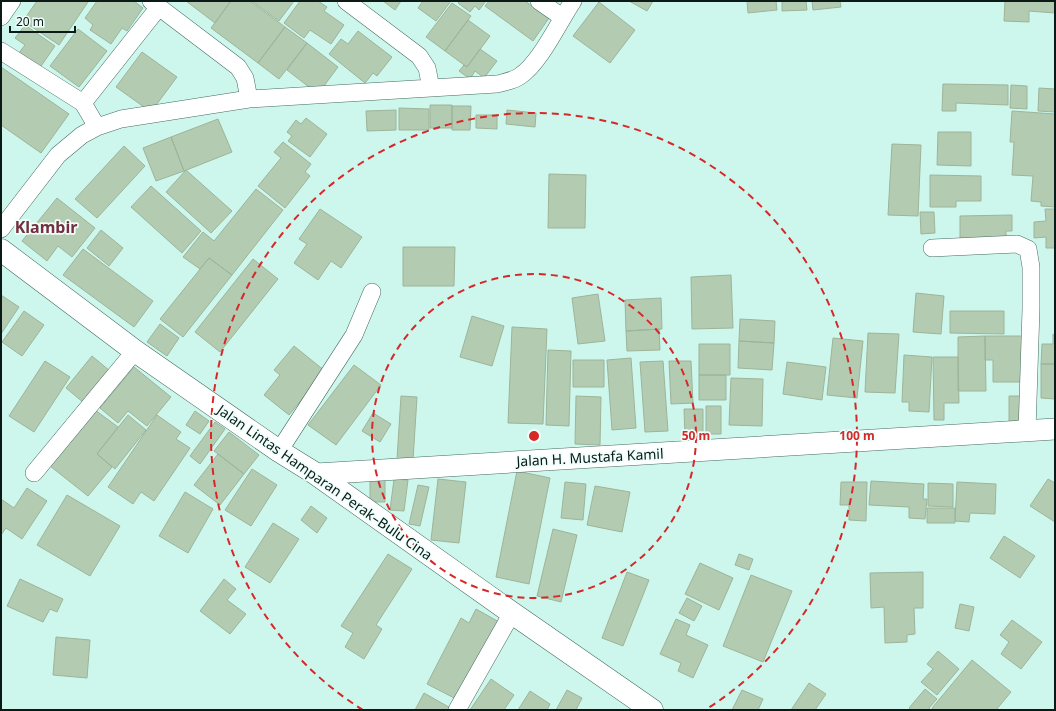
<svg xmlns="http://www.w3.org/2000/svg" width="1056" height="711" font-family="'Noto Sans',sans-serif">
<rect width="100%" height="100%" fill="#cdf7ec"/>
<!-- building -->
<path fill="#b3ccb1" stroke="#9cb49a" d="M37,1H87L88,2L59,45L23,21Z
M97,1H134L143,8L127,31L122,28L111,44L90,30L93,25L85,18Z
M186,1H231L215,23Z
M231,1H250L285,27L258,63L211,28Z
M252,1H294L279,21Z
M300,1H318L327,7L324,11L344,25L331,44L310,30L304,38L284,23Z
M383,1H401L395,10Z
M423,1H451L436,21L418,8Z
M460,1H486L479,10L475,6L470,12L458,3Z
M489,1H525L549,18L533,41L485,6Z
M629,1H653L647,11Z
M747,1H776L777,10L748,13Z
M782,1H806L807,10L782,11Z
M812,1H840L841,7L813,10Z
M1005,1H1055V13L1029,11V22L1004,21Z
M599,2L635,30L610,63L573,36Z
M452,3L471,16L445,51L426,37Z
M468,20L490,36L467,67L445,51Z
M25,25L55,46L39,69L18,54L25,45L15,38Z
M285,27L307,43L279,79L258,63Z
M78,29L107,51L79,87L50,66Z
M358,31L392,57L377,76L373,73L365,83L329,54L341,39L348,44Z
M307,43L338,67L318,94L287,70Z
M480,49L497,61L484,78L475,71L470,79L459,71L464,65L467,67Z
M142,52L177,77L151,112L116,87Z
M1,67L69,114L41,153L1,125Z
M943,84L1008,85V105L956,103V111H942Z
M1011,85L1027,86V109L1010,108Z
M1039,88L1055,89V112L1038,111Z
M430,105H452V128H430Z
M452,106H471L470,130H452Z
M399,108L429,109V130H399Z
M396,110V130L367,131L366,111Z
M507,110L536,113L535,127L506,124Z
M1012,111L1055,114V207L1041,206V202L1031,201L1033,176L1012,175L1014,142H1010Z
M476,115H497V129L476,128Z
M306,118L327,134L310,157L288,141L292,136L287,132L296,120L301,124Z
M218,119L232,152L184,171L171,137Z
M938,132H971V166L937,165Z
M171,137L184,171L156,181L143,148Z
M283,142L311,164L305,172L310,176L285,208L258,186L281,158L274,152Z
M892,144L921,145L918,216L888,215Z
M124,146L145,166L97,218L75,199Z
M186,170L232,211L211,233L166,192Z
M549,174L586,175L585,228H548Z
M930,175L981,176V201H956V207H930Z
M151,186L201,231L182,253L131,207Z
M256,189L283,210L232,275L209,258L200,269L183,257L203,232L214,241Z
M57,198L95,228L72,257L58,246L47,261L22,241Z
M320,209L362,237L341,268L331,261L318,280L294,263L307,244L299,239Z
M1045,209H1055V248H1046V237L1034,238V222L1046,221Z
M920,212H934L935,233L921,234Z
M1012,215V231H1006V240L960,241V216Z
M101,230L123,248L109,266L87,248Z
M403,247H455L454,286H403Z
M83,249L153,301L134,327L63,275Z
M209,258L232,275L183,337L160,319Z
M253,259L278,279L220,352L195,332Z
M731,275L733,328L692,329L691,277Z
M916,293L944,296L941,334L913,332Z
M598,294L605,341L578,344L572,298Z
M1,295L19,307L1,334Z
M661,298L662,329L626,331L625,300Z
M24,311L44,325L22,356L2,342Z
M950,311H1004V334L950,333Z
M472,316L504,326L492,366L460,357Z
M740,319L775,321L774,343L739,341Z
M160,324L179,338L167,356L147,342Z
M512,327L547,329L543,424L508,423Z
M659,329L660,350L627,351L626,331Z
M868,333L899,334L895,393L865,392Z
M1053,334L1055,335V364H1041L1042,344H1053Z
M985,336H1023V382H993V360H985Z
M985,336L986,391H958V337Z
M833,338L863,341L857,398L827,395Z
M739,341L774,343L772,370L738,368Z
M699,344H730V375H699Z
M294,346L325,371L289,415L264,395L280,375L274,370Z
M548,350L571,351L569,426L546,425Z
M904,355L932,357L929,412L909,411V402H902Z
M92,356L110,371L84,403L66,388Z
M933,357H958L959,403H944V420H934Z
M631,358L636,428L612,430L607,360Z
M573,360H604V387H573Z
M45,361L70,377L34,432L9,416Z
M663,361L668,431L645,432L640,362Z
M669,361H691L693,403L671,404Z
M787,362L826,367L822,400L783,394Z
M1041,364H1055V399L1041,398Z
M354,365L381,385L336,445L308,425Z
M134,367L171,397L147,426L128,411L118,423L100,408Z
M699,375H726V400H699Z
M731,378L763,379L762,426L729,425Z
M401,396L417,397L413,460L397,459Z
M576,396L601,397L600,445L575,444Z
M1009,396H1022V423H1009Z
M706,406H721V434H706Z
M684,409H703V437H685Z
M95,410L118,427L97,454L112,467L88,496L50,466Z
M195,411L209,421L200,434L186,425Z
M373,413L391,424L380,442L362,431Z
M128,415L146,430L115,469L97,454Z
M157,415L181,432L176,439L190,448L154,501L141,492L133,504L108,487Z
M215,422L225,429L200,464L190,456Z
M229,432L259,455L244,474L214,451Z
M218,454L244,474L220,505L194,485Z
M252,469L277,485L251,526L225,510Z
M517,471L550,478L529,584L496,577Z
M370,479H385V502H370Z
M394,479L408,480L404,511L390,510Z
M438,479L466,482L459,543L431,540Z
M1048,479L1055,483V522L1030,506Z
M871,481L924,484L923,499H927L925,519L909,518V507L869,505Z
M565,482L586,484L583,520L561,518Z
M841,482H867L866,521L849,520V505H840Z
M957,482L996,484L995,514L970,513L969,522L955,521Z
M928,483L953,484V507L928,506Z
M418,485L429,487L420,526L409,524Z
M595,486L630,492L622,532L587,525Z
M27,488L47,501L22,539L6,528L1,535V499L14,508Z
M185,492L213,509L188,553L159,536Z
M67,495L120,526L90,576L37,545Z
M311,506L327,518L317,533L301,520Z
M927,508H955V523H927Z
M273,523L299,539L270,583L245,567Z
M553,529L577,535L561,602L537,596Z
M1004,536L1035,556L1020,578L990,558Z
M388,554L412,569L376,625L382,629L364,659L345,647L353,633L341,626Z
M739,554L753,559L749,570L735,565Z
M700,563L733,578L719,610L685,594Z
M627,572L649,580L623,646L602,638Z
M923,572V608H914L915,634L907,635V642L885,643L884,607L871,608L870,573Z
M751,575L792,591L763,662L723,646Z
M20,579L63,599L57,612L50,609L43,622L7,606Z
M224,579L236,589L227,600L246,614L230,634L200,611Z
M687,598L702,606L694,621L679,613Z
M960,604L974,607L969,631L955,628Z
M476,609L501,623L460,701L427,684L461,618L469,623Z
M676,619L690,625L686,635L708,645L693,678L678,671L681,663L660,654Z
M1012,620L1042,642L1021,669L1001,654L1009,642L1000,635Z
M56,637L90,640L87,678L53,675Z
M938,651L959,669L937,695L921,682L933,669L927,664Z
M972,660L1011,692L996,710H934L932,708Z
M491,679L514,695L504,710H470Z
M809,683L826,694L815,710H791Z
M925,689L937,699L929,708L931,710H911L909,708Z
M567,690L582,698L576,710H556Z
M742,690L763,699L758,710H732Z
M530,691L550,704L547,710H518Z
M424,693L454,710H415Z"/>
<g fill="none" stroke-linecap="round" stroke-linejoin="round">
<defs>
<path id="minor" d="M151,1L238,67L245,78L249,99
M346,1L419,56L427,68L431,88
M539,1L562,17
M1,17L12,1
M1,51L83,103L97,127
M83,103L159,7
M1,229L58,155L82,135L97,127L121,119L249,99L497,84C505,82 513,81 520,76C540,63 559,22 573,1
M932,248L1017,244L1028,249L1031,267V309L1027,431
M279,451L354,335L372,292
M34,473L135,351
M457,710L512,613"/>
<path id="tertiary" d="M316,474L1055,429"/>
<path id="primary" d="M1,250L135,351L279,451L316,474L512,613L652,710"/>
</defs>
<!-- minor casing -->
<use href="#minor" stroke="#456b61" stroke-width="18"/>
<!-- tertiary casing -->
<use href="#tertiary" stroke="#456b61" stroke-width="22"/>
<!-- primary casing -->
<use href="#primary" stroke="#456b61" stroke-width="23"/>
<!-- minor -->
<use href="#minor" stroke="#fff" stroke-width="17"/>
<!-- tertiary -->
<use href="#tertiary" stroke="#fff" stroke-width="21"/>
<!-- primary -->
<use href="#primary" stroke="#fff" stroke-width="22"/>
</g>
<!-- distance rings -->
<g fill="none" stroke="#d62828" stroke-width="2" stroke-dasharray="7 5">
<circle cx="534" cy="436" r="162"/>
<path d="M363 710A323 323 0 1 1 705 710"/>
</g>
<g text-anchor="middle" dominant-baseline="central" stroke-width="3.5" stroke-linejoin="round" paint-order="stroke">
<!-- street labels -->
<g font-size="14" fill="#0b1a17" stroke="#eefefa">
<text transform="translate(590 457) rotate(-3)">Jalan H. Mustafa Kamil</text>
<text transform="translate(325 482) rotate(35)">Jalan Lintas Hamparan Perak–Bulu Cina</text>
</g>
<!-- quarter labels -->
<g font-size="16" font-weight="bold" fill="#742e3f" stroke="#eefefa">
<text x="46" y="227">Klambir</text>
</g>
</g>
<circle cx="534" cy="436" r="6" fill="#d62828" stroke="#eefefa" stroke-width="2"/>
<g font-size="12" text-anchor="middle" font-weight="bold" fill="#d62828" stroke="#eefefa" stroke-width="3.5" stroke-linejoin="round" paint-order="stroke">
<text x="696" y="440">50 m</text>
<text x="857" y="440">100 m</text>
</g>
<!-- border -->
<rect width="1056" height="711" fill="none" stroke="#0b1a17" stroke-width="4"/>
<!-- scale -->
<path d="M10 26v6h65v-6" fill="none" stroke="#0b1a17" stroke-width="2"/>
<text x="16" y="26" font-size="12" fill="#0b1a17" stroke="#eefefa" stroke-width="3" paint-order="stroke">20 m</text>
</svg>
